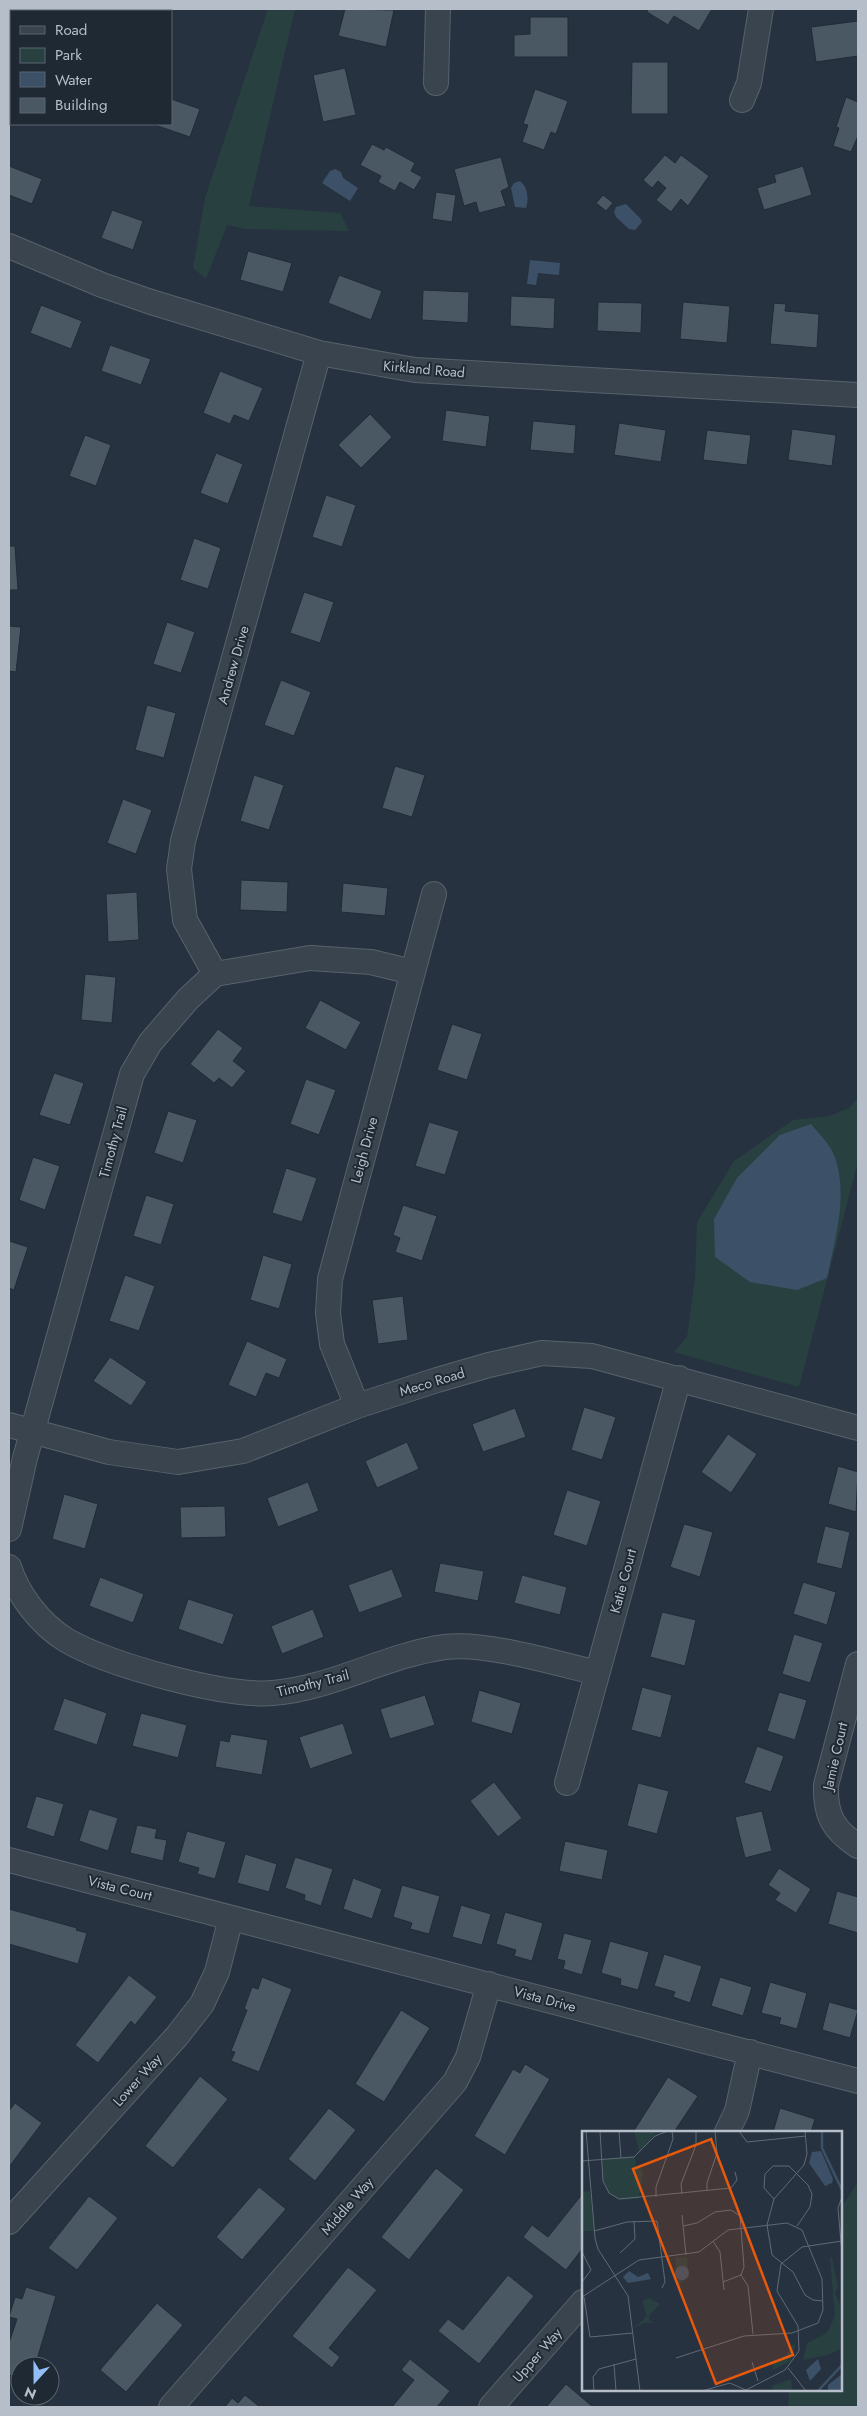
<svg xmlns="http://www.w3.org/2000/svg" width="867" height="2416" font-family="Jost,sans-serif">
<rect width="100%" height="100%" fill="#26323f"/>
<!-- green -->
<path fill="#294041" d="M9,9H134L113,11H11V79L9,82Z
M268,9H295L249,206L340,213L349,231L246,229L227,225L206,279L193,268L205,198Z
M858,1098V1162L799,1387L674,1352L687,1337L695,1278L697,1222L734,1161L793,1120L830,1116L849,1108Z
M856,2185H858V2407H837V2404L835,2407H788L789,2390H841V2208Z"/>
<!-- water -->
<path fill="#3c5167" d="M335,169L341,172L343,178L358,188L350,201L322,183L330,171Z
M520,181C528,187 529,200 526,208L515,207L511,188L514,183Z
M626,204L640,218L642,222L635,230L629,229L616,217L614,212L616,207Z
M530,260L560,263L559,275L538,273L536,285L527,284Z
M811,1124C818,1133 830,1144 834,1155C849,1194 835,1239 827,1278L797,1290L750,1282L715,1257L714,1219L737,1178L780,1135Z"/>
<!-- building -->
<path fill="#4a5864" stroke="#212b36" d="M345,9L394,10L386,47L338,36Z
M648,9H712L699,31L674,16L668,25L647,12Z
M530,17H568V57H514V35L530,34Z
M858,21V56L816,62L811,27Z
M632,62H668V114H631Z
M345,68L356,115L323,122L313,75Z
M535,89L568,101L556,134L551,132L544,150L522,142L528,125L523,124Z
M846,97L858,102V136L851,152L833,146L839,128L836,127Z
M171,99L200,109L190,137L152,124H171Z
M372,144L384,150L386,147L415,163L411,171L422,177L414,190L400,182L395,191L378,182L381,176L360,165Z
M665,155L675,163L681,155L709,176L688,206L681,199L671,212L656,200L666,188L658,181L652,188L643,180Z
M501,157L509,187L501,191L506,206L479,213L476,202L464,206L454,169Z
M9,166L42,179L32,204L9,195Z
M803,166L812,195L764,210L757,188L776,182L774,175Z
M436,192L456,195L452,222L432,219Z
M603,195L613,203L606,211L596,203Z
M112,210L143,221L133,250L101,238Z
M248,251L292,263L283,292L240,280Z
M339,275L382,291L371,320L328,303Z
M423,290L469,292L468,323L422,320Z
M511,296L555,298L554,329L510,326Z
M598,302L642,303L641,333L597,331Z
M683,302L730,306L727,343L680,339Z
M774,303L786,304L785,311L819,314L817,348L770,344Z
M41,305L82,321L71,349L30,333Z
M110,345L151,359L141,385L101,371Z
M220,371L263,388L249,421L234,415L230,424L203,413Z
M446,410L490,416L486,447L442,441Z
M370,414L392,437L361,468L338,445Z
M533,421L576,425L574,454L530,450Z
M619,423L666,430L661,462L614,455Z
M792,429L836,435L832,466L788,460Z
M707,430L751,435L747,465L703,460Z
M85,435L111,445L96,486L69,476Z
M216,453L243,464L228,504L200,493Z
M326,495L356,505L342,547L312,537Z
M194,538L221,548L208,589L180,580Z
M9,546H15L18,590H9Z
M304,592L334,602L320,643L290,633Z
M167,622L195,632L181,673L153,664Z
M9,626L21,627L16,672L9,671Z
M281,680L311,692L294,736L264,725Z
M147,705L176,713L164,758L135,750Z
M395,766L425,775L412,817L382,808Z
M254,775L284,785L269,830L240,821Z
M123,799L152,810L136,854L107,843Z
M241,880L288,882L287,912L240,910Z
M343,883L388,888L385,916L341,912Z
M137,892L139,940L108,942L106,894Z
M85,974L116,977L112,1023L81,1020Z
M320,1000L361,1022L346,1050L305,1028Z
M452,1024L482,1034L467,1080L437,1070Z
M218,1029L243,1048L233,1061L246,1071L232,1088L219,1078L214,1083L190,1064Z
M54,1073L84,1083L70,1125L39,1115Z
M306,1079L336,1090L319,1135L290,1124Z
M168,1111L197,1120L183,1163L154,1153Z
M429,1122L459,1131L445,1175L415,1166Z
M33,1157L60,1166L45,1210L19,1200Z
M286,1168L317,1178L302,1222L272,1213Z
M146,1195L174,1204L161,1245L133,1236Z
M403,1205L437,1216L422,1261L395,1252L400,1238L393,1235Z
M9,1241L28,1247L14,1290L9,1288Z
M263,1255L292,1264L279,1309L250,1300Z
M125,1275L155,1286L139,1331L109,1321Z
M403,1296L408,1340L378,1344L372,1300Z
M247,1341L287,1359L279,1378L266,1373L256,1397L228,1385Z
M110,1357L147,1382L131,1406L93,1381Z
M584,1407L616,1417L602,1460L571,1450Z
M515,1408L526,1437L483,1452L472,1424Z
M728,1434L757,1454L731,1493L701,1472Z
M407,1442L419,1469L377,1488L365,1461Z
M838,1466L858,1472L856,1512L828,1504Z
M308,1482L319,1511L278,1527L267,1498Z
M567,1490L601,1501L587,1546L553,1535Z
M64,1494L98,1504L85,1549L52,1539Z
M225,1506L226,1537L181,1538L180,1507Z
M684,1524L713,1532L700,1577L670,1567Z
M825,1526L850,1532L842,1569L816,1563Z
M440,1563L484,1571L478,1601L434,1592Z
M392,1569L403,1597L359,1613L348,1585Z
M522,1575L567,1587L560,1615L514,1603Z
M100,1577L144,1594L133,1623L89,1606Z
M803,1582L836,1592L827,1625L793,1614Z
M188,1599L234,1614L223,1645L178,1629Z
M313,1609L324,1637L282,1654L271,1626Z
M662,1612L696,1620L685,1666L650,1657Z
M794,1634L823,1643L810,1683L782,1674Z
M642,1687L672,1695L661,1738L631,1730Z
M479,1690L521,1703L512,1734L471,1722Z
M779,1692L807,1700L795,1740L767,1731Z
M425,1695L435,1725L390,1739L380,1709Z
M64,1698L107,1713L97,1745L53,1730Z
M141,1713L187,1725L178,1758L132,1746Z
M343,1723L353,1754L310,1769L299,1737Z
M231,1734L268,1740L262,1775L215,1767L220,1740L229,1742Z
M757,1746L784,1756L771,1792L744,1783Z
M494,1782L522,1818L498,1837L470,1801Z
M638,1783L669,1791L657,1834L627,1826Z
M36,1796L64,1804L54,1837L26,1828Z
M89,1809L118,1818L108,1851L79,1841Z
M762,1811L772,1851L745,1858L735,1817Z
M137,1825L157,1829L155,1838L167,1840L163,1861L130,1853Z
M187,1831L226,1842L215,1879L197,1874L199,1868L178,1862Z
M565,1841L608,1850L602,1880L559,1871Z
M245,1854L277,1864L269,1892L237,1883Z
M295,1857L333,1869L321,1906L304,1900L305,1895L285,1888Z
M779,1868L811,1889L796,1913L775,1900L780,1893L768,1885Z
M353,1878L382,1889L372,1919L343,1909Z
M402,1885L440,1896L429,1934L410,1929L412,1923L393,1917Z
M837,1891L858,1897V1933L828,1924Z
M461,1905L491,1914L482,1945L452,1937Z
M9,1909L77,1928L76,1930L87,1933L78,1964L9,1944Z
M505,1912L543,1923L532,1961L514,1956L516,1950L496,1944Z
M564,1933L592,1940L582,1975L563,1969L565,1961L557,1959Z
M610,1941L649,1952L638,1990L620,1985L621,1979L601,1973Z
M664,1954L702,1966L690,2003L673,1997L675,1992L654,1986Z
M129,1975L157,1997L135,2025L131,2021L98,2063L75,2045Z
M262,1977L292,1989L259,2072L231,2061L235,2052L231,2051L247,2010L244,2009L252,1987L258,1989Z
M720,1977L752,1987L743,2016L711,2006Z
M770,1982L807,1993L797,2029L779,2024L781,2018L761,2013Z
M829,2002L858,2010L850,2038L822,2030Z
M401,2010L430,2028L384,2102L355,2084Z
M525,2064L550,2079L505,2155L474,2136L513,2069L520,2073Z
M200,2076L228,2099L173,2168L145,2146Z
M668,2077L698,2096L674,2132H633Z
M15,2103L42,2123L9,2167V2111Z
M329,2108L356,2130L315,2181L288,2159Z
M780,2108L815,2119L811,2132H773Z
M436,2168L464,2190L409,2260L381,2237Z
M259,2187L286,2209L242,2260L216,2237Z
M583,2193V2248L566,2270L523,2237L532,2225L548,2237Z
M89,2196L118,2218L77,2270L48,2248Z
M348,2267L377,2290L329,2348L340,2357L332,2368L292,2336Z
M508,2275L534,2296L479,2364L438,2331L448,2319L463,2330Z
M26,2287L56,2296L35,2366H20V2378L9,2375V2343L17,2319L9,2317L15,2297L22,2299Z
M157,2303L183,2325L126,2392L100,2370Z
M410,2359L450,2391L437,2407H392L414,2380L401,2370Z
M566,2384L593,2407H546Z
M245,2395L260,2407H225L232,2398L238,2403Z"/>
<g fill="none" stroke-linecap="round" stroke-linejoin="round">
<defs>
<path id="minor" d="M436,83L438,9
M742,100L749,83L761,9
M9,246L102,285L151,302L319,353L415,370L858,395
M215,974L185,920L179,869L183,841L319,353
M357,1406L332,1344L328,1313L330,1279L434,894
M9,1425L109,1452L178,1462L243,1451L357,1406L437,1380L489,1365L542,1353L592,1356L858,1428
M9,1529L25,1458L132,1074L150,1043L188,999L215,974L310,958L371,962L412,972
M9,1567C18,1595 40,1624 66,1640C108,1665 225,1697 273,1693C333,1688 386,1655 445,1647C486,1642 556,1663 597,1673
M858,1664L826,1785C825,1815 833,1830 858,1846
M567,1783L679,1378
M9,1860L858,2081
M727,2132L737,2111L750,2052
M9,2222L177,2036L202,2004L217,1972L231,1918
M171,2407L455,2082L468,2057L489,1984
M491,2407L583,2302"/>
</defs>
<!-- minor casing -->
<use href="#minor" stroke="#58626c" stroke-width="26"/>
<!-- minor -->
<use href="#minor" stroke="#3a444f" stroke-width="24"/>
</g>
<g text-anchor="middle" dominant-baseline="central" stroke-width="4" stroke-linejoin="round" paint-order="stroke">
<!-- street labels -->
<g font-size="14" fill="#b6bfc9" stroke="#1f2934">
<text transform="translate(424 369) rotate(5)">Kirkland Road</text>
<text transform="translate(233 665) rotate(-74)">Andrew Drive</text>
<text transform="translate(113 1142) rotate(-75)">Timothy Trail</text>
<text transform="translate(364 1150) rotate(-75)">Leigh Drive</text>
<text transform="translate(432 1382) rotate(-17)">Meco Road</text>
<text transform="translate(623 1581) rotate(-75)">Katie Court</text>
<text transform="translate(313 1683) rotate(-14)">Timothy Trail</text>
<text transform="translate(835 1756) rotate(-77)">Jamie Court</text>
<text transform="translate(120 1888) rotate(14)">Vista Court</text>
<text transform="translate(545 1999) rotate(15)">Vista Drive</text>
<text transform="translate(137 2080) rotate(-48)">Lower Way</text>
<text transform="translate(347 2206) rotate(-49)">Middle Way</text>
<text transform="translate(537 2355) rotate(-49)">Upper Way</text>
</g>
</g>
<!-- overview -->
<g transform="translate(582 2131)">
<rect width="260" height="260" fill="#26323f"/>
<path d="M52,0H76L57,21ZM53,25L54,35L58,34L61,42L57,68L39,69L27,62L21,50L19,28ZM8,60L12,100H0V61ZM105,126L106,145L98,154L97,164L93,127ZM250,126L256,156L253,162L258,174V218L246,224L221,229L225,212L245,202L253,185L248,127ZM67,167L78,173L68,184L67,188L71,192H62L52,197L65,185L60,170ZM209,214H214L208,230L191,239L190,231L205,224ZM209,248L210,257L207,260H191L190,255Z" fill="#294041"/>
<path d="M239,20L251,48L250,52L243,55L227,32L230,21ZM93 142a7 7 0 1 1 14 0a7 7 0 1 1-14 0ZM47,140L56,146L66,142L69,148L46,152L41,146ZM236,228L239,238L228,250L224,239ZM260,243V259L246,260V254Z" fill="#3c5167"/>
<path fill="none" stroke="#3c5167" stroke-width="2.5" d="M240,0V17L260,59M236,260L260,234"/>
<path fill="none" stroke="#606a76" stroke-width="1" d="M4,0L13,107L16,118L46,165L58,260M18,0L21,50L27,62L37,68L149,57L155,49L153,41M37,0L39,27M157,0L165,11L224,5M223,0L225,23L222,34L192,68L185,94L190,124L211,141L223,164L231,169L241,170M0,30L52,26L73,5L86,0M125,60V52L135,22L133,0M100,63L99,53L114,14V0M74,66V56L91,8L90,0M260,66L256,77L260,123M192,68L182,57L183,43L191,35H207L226,54L230,63L228,76L215,95M100,84L104,124M101,95L115,92L133,81L149,79L158,85L162,136L159,144L141,151M12,100L45,91L75,90L83,151L80,157M131,110L138,121L142,159M0,121L9,139L0,151M38,122L53,108L52,90M159,144L166,155L171,203M0,166L57,129L117,121L146,99L205,92L220,99L240,148L241,179L236,192L210,202L162,205L94,227M2,166L8,206L51,202M170,231L176,250M32,233L34,260M206,237L224,260M12,260L11,246L17,238L54,228M120,260L148,252L166,260M162,260L203,239L217,220L216,195L195,160L199,133L220,116L260,110"/>
<path fill="#e8590c" fill-opacity="0.15" stroke="#e8590c" stroke-width="2.5" d="M129,8L211,224L134,253L51,38Z"/>
<rect width="260" height="260" fill="none" stroke="#b6bfc9" stroke-width="2.5"/>
</g>
<!-- border -->
<rect width="867" height="2416" fill="none" stroke="#b6bfc9" stroke-width="20"/>
<!-- legend -->
<rect x="10" y="10" width="162" height="115" fill="#1f2934" stroke="#5b6570"/>
<rect x="20" y="26" width="25" height="8" fill="#3a444f" stroke="#5b6570"/>
<text x="55" y="35" font-size="15" fill="#b6bfc9">Road</text>
<rect x="20" y="48" width="25" height="15" fill="#294041" stroke="#5b6570"/>
<text x="55" y="60" font-size="15" fill="#b6bfc9">Park</text>
<rect x="20" y="72" width="25" height="15" fill="#3c5167" stroke="#5b6570"/>
<text x="55" y="85" font-size="15" fill="#b6bfc9">Water</text>
<rect x="20" y="98" width="25" height="15" fill="#4a5864" stroke="#5b6570"/>
<text x="55" y="110" font-size="15" fill="#b6bfc9">Building</text>
<!-- north arrow -->
<g transform="translate(35 2381) rotate(201)"><circle r="24" fill="#1f2934" stroke="#5b6570"/>
<path d="M0-4L9 19L0 12L-9 19Z" fill="#91bef4"/>
<text y="-8" font-size="14" font-weight="bold" text-anchor="middle" fill="#b6bfc9">N</text>
</g>
</svg>
